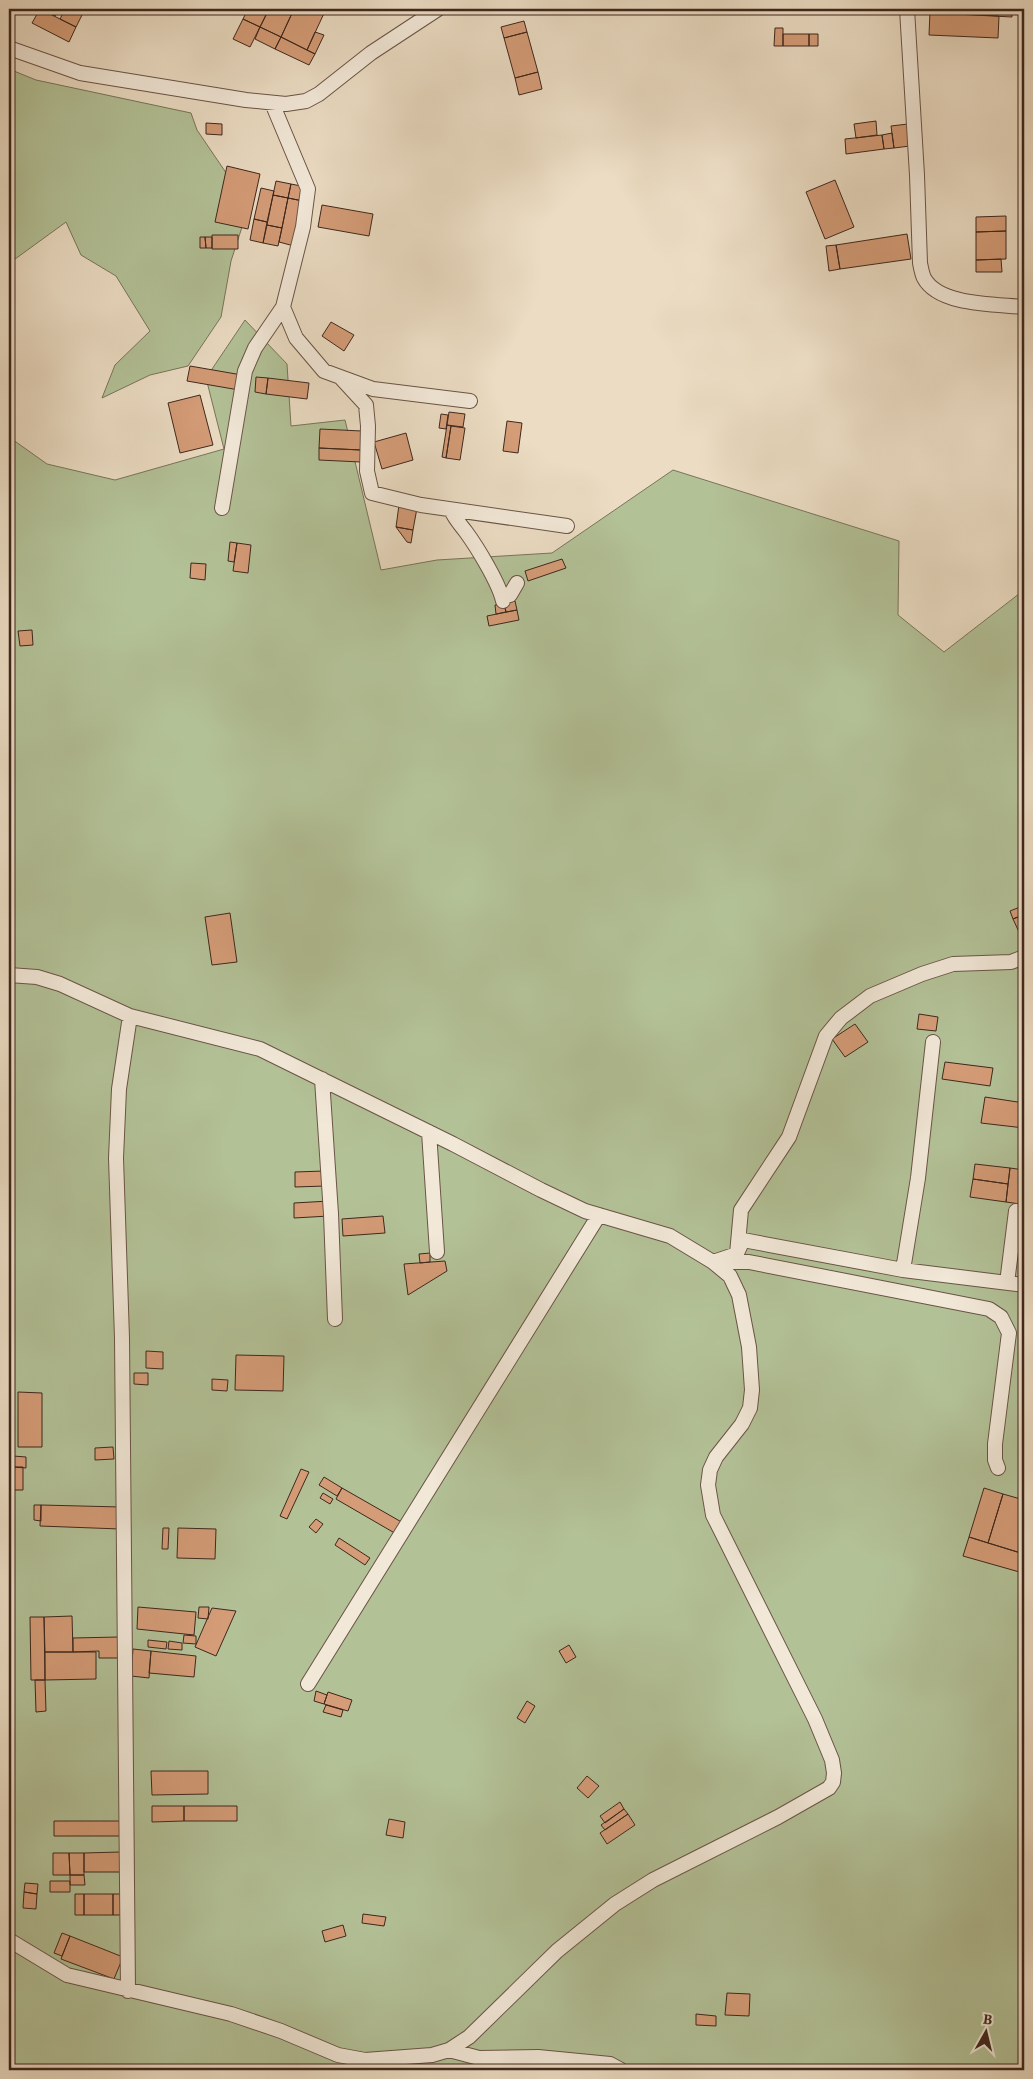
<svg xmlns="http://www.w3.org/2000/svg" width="1033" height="2079" font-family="Vollkorn,serif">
<rect width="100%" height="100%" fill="#ebdcc3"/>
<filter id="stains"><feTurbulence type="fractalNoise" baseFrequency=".004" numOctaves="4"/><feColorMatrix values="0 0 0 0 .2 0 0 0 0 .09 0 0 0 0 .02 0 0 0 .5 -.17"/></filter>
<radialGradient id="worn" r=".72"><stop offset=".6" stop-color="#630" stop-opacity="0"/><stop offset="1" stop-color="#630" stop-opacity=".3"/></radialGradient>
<!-- green -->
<path fill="#b3c197" stroke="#79745a" d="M9,69L36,80L191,113L197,130L233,183L243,224L231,261L221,317L188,366L150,375L102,398L115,365L150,331L116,276L81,255L66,222L11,262L9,261Z
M245,320L287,364L291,426L345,420L381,570L437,560L552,553L673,470L899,541L898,615L944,652L1024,590V2070H9V437L47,464L115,480L224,449L206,378Z"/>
<!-- building -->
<path fill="#d49c77" stroke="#3f271d" d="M40,9H59L55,16Z
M40,9L76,27L69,42L32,23Z
M65,9H85L76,27L60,19Z
M248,9H269L260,27L243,19Z
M269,9H294L281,37L260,27Z
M294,9H326L307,50L281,37Z
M937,9H1012V17L936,13Z
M930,12L999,16L998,38L929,35Z
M243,19L260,27L250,47L233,39Z
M524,21L527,32L504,38L501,27Z
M260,27L281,37L275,49L255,39Z
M775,28H783V46H774Z
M315,32L324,35L315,54L307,50Z
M527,32L538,72L515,78L504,38Z
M783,34H809V46H783Z
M809,34H818V46H809Z
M281,37L315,54L309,65L275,49Z
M538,72L542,89L519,95L515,78Z
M876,121L877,135L856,138L854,124Z
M206,123L222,124V135L206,134Z
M908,124L910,146L894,148L891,126Z
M892,133L894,148L884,149L882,135Z
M882,135L884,149L846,154L845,139Z
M227,166L260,174L248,229L215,222Z
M835,180L854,227L825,239L806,192Z
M276,181L291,184L288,198L273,195Z
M291,184L306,187L303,201L288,198Z
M261,188L274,191L267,222L254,219Z
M273,195L288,198L282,228L267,225Z
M1020,195H1024V210L1019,209Z
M288,198L303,201L294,246L279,242Z
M322,205L373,214L369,236L318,227Z
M1006,216V231L976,232V217Z
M254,219L267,222L263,243L250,240Z
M267,225L282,228L278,246L263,243Z
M1006,231V259L976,260V232Z
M907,234L911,259L840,269L836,245Z
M212,235H238V249H212Z
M200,237H205L206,248H200Z
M205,237H212V248H206Z
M836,245L840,269L829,271L826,246Z
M1001,259L1002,272H976V260Z
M331,322L354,335L344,351L322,336Z
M190,366L242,375L239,390L187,381Z
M256,377L268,378L266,394L255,392Z
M268,378L309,383L307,399L266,394Z
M200,395L213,445L180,453L168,403Z
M449,412L465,414L463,427L447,425Z
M441,414L448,415L446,429L439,428Z
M507,421L522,423L518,453L503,451Z
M447,425L451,426L446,458L442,457Z
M451,426L465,428L460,460L446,458Z
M320,429L362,431L361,450L319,448Z
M406,433L413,460L382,469L374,442Z
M319,448L361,450V462L319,460Z
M399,505L417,508L413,530L396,527Z
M396,527L413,530L411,543L407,542Z
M230,542L237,543L234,562L228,561Z
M237,543L251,545L248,573L233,571Z
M562,559L566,568L528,581L525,571Z
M191,563L206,564L205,580L190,578Z
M515,601L517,610L506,612L504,604Z
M504,604L506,612L496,614L495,605Z
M517,610L519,620L489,626L487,616Z
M32,630L33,645L20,646L18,631Z
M1020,907L1024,915L1013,919L1010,911Z
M230,913L237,962L212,965L205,917Z
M1024,914V930L1019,932L1013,919Z
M919,1014L938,1017L936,1031L917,1029Z
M855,1024L868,1042L845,1057L832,1039Z
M945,1062L993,1068L990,1086L942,1079Z
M985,1097L1024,1103V1128L981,1123Z
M975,1164L1010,1168L1008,1184L973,1179Z
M1010,1168L1024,1170L1020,1204L1006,1202Z
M324,1171L325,1186L295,1187V1172Z
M973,1179L1008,1184L1006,1202L970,1197Z
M329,1201V1216L294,1218V1203Z
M383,1216L385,1233L343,1236L342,1219Z
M430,1253V1262L420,1263L419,1254Z
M445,1261L447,1271L408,1295L404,1264Z
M146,1351L163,1352V1369L146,1368Z
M236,1355L284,1356L283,1391L235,1390Z
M134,1373H148V1385L134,1384Z
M212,1379L228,1380L227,1391L212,1390Z
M18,1392L42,1393V1447H18Z
M113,1447L114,1459L95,1460V1448Z
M13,1456L26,1457V1468L13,1467Z
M13,1467H23V1490H13Z
M301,1469L309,1472L287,1519L280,1516Z
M324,1477L342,1488L337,1496L319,1485Z
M342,1488L405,1524L398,1535L336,1499Z
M984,1488L1003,1494L988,1543L969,1537Z
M323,1493L333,1499L330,1504L320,1498Z
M1003,1494L1024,1500V1554L988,1543Z
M34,1505H41V1521L34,1520Z
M41,1505L121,1507L120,1529L40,1526Z
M316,1519L323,1524L316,1533L309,1527Z
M163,1528H169L168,1549H162Z
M178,1528L216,1529L215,1559L177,1558Z
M969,1537L1024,1554L1023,1573L963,1556Z
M339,1538L370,1558L365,1565L335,1545Z
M138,1607L196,1612L194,1635L137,1629Z
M199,1607H209L208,1619L198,1618Z
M212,1608L236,1611L216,1656L195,1647Z
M72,1616L73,1652H45L44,1617Z
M30,1617H44L45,1680H31Z
M184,1635L196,1636V1644L183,1643Z
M119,1637V1658H99V1651L73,1652V1638Z
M148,1640L167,1642L166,1649L148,1647Z
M169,1641L182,1643V1650L168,1649Z
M569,1645L576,1657L566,1663L559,1651Z
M133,1649L151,1651L149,1678L131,1676Z
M151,1651L196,1656L194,1677L149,1673Z
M45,1652H96V1679L45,1680Z
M35,1680H45L46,1711L36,1712Z
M316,1691L327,1695L324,1704L314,1701Z
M328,1692L352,1700L348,1711L324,1704Z
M527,1701L535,1706L525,1723L517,1718Z
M326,1705L343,1710L341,1717L323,1712Z
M151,1771H208V1794L152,1795Z
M587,1776L599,1786L588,1798L577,1788Z
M620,1802L624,1809L605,1823L600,1816Z
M152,1806H184V1821L152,1822Z
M184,1806H237V1821H184Z
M624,1809L628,1814L605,1830L601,1825Z
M628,1814L635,1825L607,1844L600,1833Z
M389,1819L405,1822L403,1838L386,1835Z
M54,1821H124V1836H54Z
M120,1852V1872H84V1853Z
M53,1853H69L70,1875H53Z
M69,1853H84V1875H70Z
M70,1875H84L85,1885H70Z
M50,1881H70V1892H50Z
M25,1883L38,1884L37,1894L24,1892Z
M24,1892L37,1894L36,1909L23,1908Z
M75,1894H84V1915H75Z
M84,1894H113V1915H84Z
M113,1894H124L125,1915H113Z
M363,1914L386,1917L384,1926L362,1923Z
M343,1925L346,1936L325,1942L322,1931Z
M62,1933L70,1936L62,1956L54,1953Z
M70,1936L123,1957L114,1979L61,1959Z
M727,1993L750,1994L749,2016L725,2015Z
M696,2014L716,2016V2026L696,2025Z"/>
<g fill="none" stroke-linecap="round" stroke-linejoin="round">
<defs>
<path id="minor" d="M907,9L917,175L920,263C921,268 922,274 924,278C939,306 996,304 1024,307
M9,48L80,73L246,100L286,104L306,101L319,94L371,53L438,9
M283,307L296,338L324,371L373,389L470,401
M342,379L366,405L368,426L367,471L372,493L421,505L567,526
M222,508L245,371L255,348L283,307L303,227L308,189L272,103
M451,510C455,519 460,524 466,532C477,547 499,583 503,601
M502,597L510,595L517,583
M9,975L37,977L60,984L130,1016L260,1049L453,1144L541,1190L585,1211L670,1236L713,1262L730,1276L739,1295L749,1347L752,1390L750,1408L742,1424L716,1457L710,1470L708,1485L713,1515L815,1719L832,1760L834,1773L833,1782L829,1788L778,1817L653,1880L615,1904L557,1951L469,2037L449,2050L432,2055L365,2060L338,2055L281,2031L231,2014L67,1975L9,1940
M322,1079L331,1214L335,1319
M429,1132L437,1252
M737,1253L743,1240L903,1270L1024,1285
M903,1270L918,1178L933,1042
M1007,1283L1016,1211
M998,1468L995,1460V1444L1009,1333L1001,1317L989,1309L749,1262H713L737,1254L741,1210L789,1137L826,1036L841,1018L870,996L922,974L953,964L1011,962L1024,957
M308,1684L599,1215
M128,1991L122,1338L116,1158L119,1089L130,1016
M449,2050L479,2058L538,2057L610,2064L621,2070"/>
</defs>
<!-- minor casing -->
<use href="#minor" stroke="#6a5446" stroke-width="16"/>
<!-- minor -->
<use href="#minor" stroke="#f2e8d8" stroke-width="14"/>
</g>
<!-- margin -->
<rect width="1033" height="2079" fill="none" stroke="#ebdcc3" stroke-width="30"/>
<rect x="10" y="10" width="1013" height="2059" fill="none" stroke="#3f271d" stroke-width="2.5"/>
<rect x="15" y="15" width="1003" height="2049" fill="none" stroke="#3f271d"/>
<!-- north arrow -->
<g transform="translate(986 2032) rotate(8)" stroke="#f2e8d8" stroke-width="4" paint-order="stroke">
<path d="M0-4L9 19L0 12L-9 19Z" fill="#3f271d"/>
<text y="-8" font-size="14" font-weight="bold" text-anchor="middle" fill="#3f271d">B</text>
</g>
<rect width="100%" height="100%" filter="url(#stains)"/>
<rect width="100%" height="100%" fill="url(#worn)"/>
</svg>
